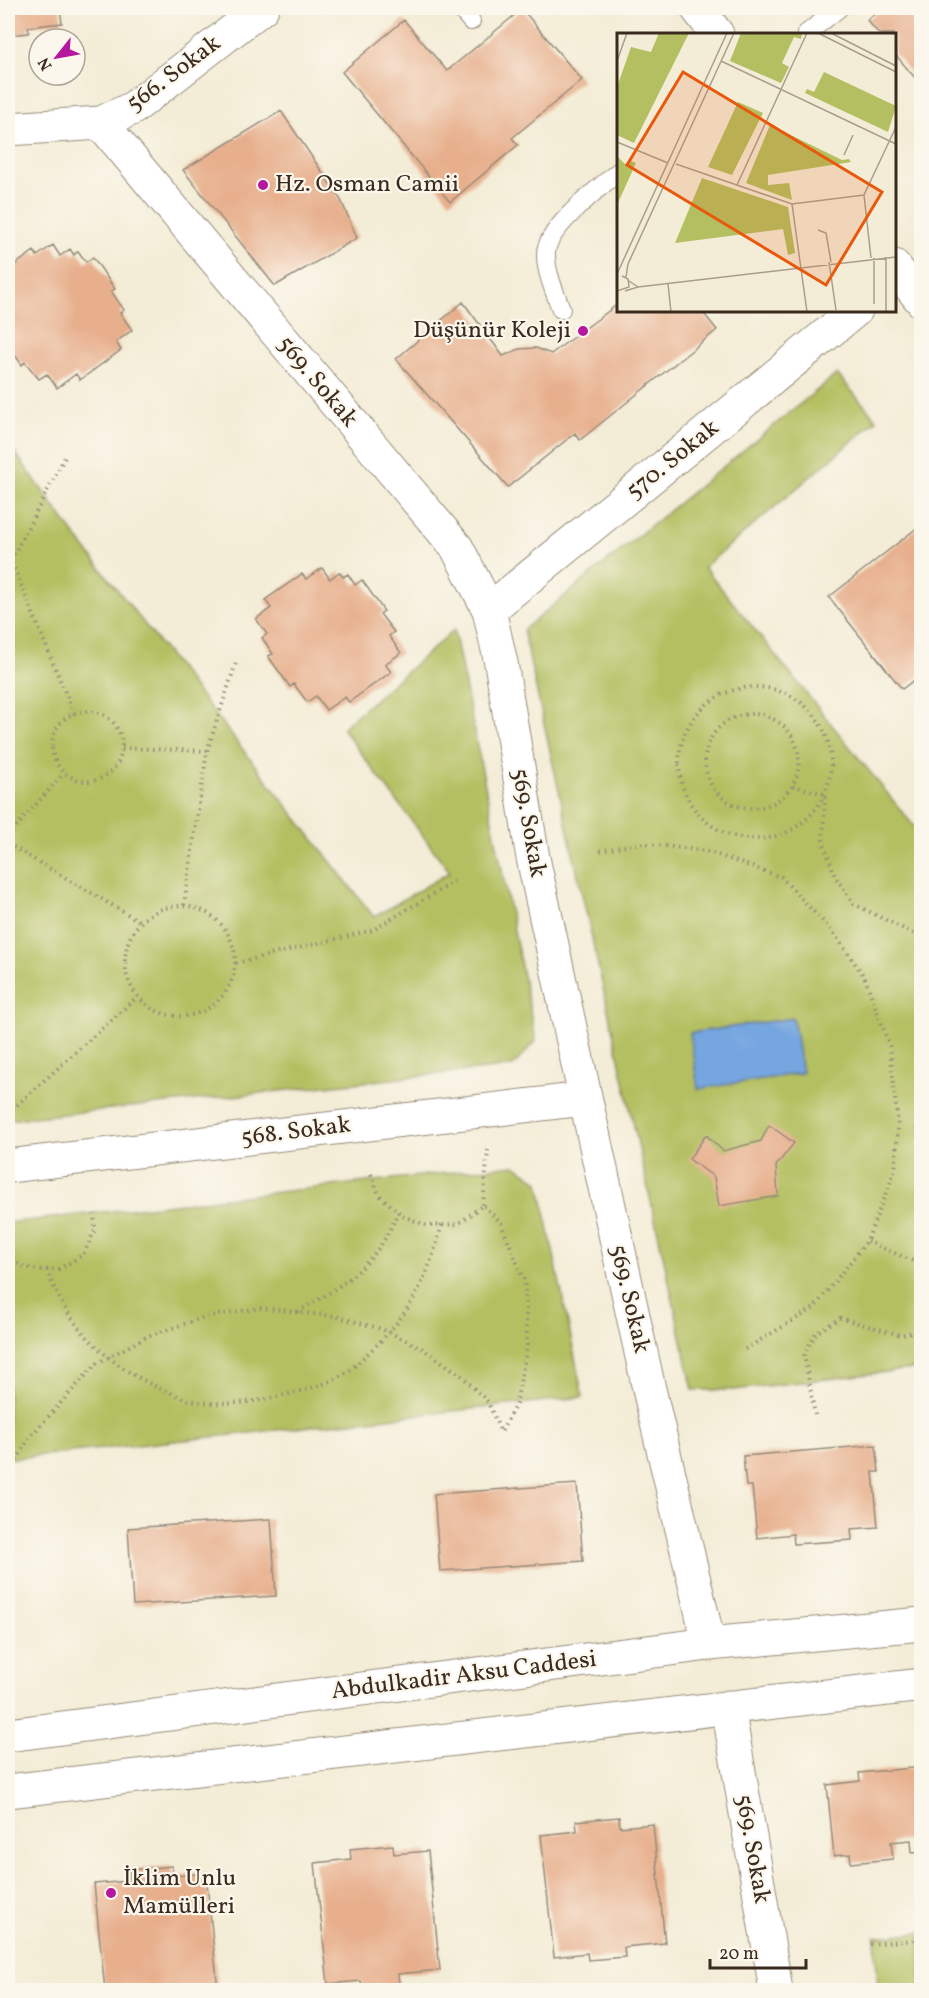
<svg xmlns="http://www.w3.org/2000/svg" width="929" height="1998" font-family="Vollkorn,serif">
<rect width="100%" height="100%" fill="#fbf7ec"/>
<filter id="ink" filterUnits="userSpaceOnUse"><feTurbulence type="fractalNoise" baseFrequency=".0167" numOctaves="2"/><feDisplacementMap in="SourceGraphic" scale="12" xChannelSelector="R" yChannelSelector="G"/><feConvolveMatrix kernelMatrix="1 2 1 2 8 2 1 2 1" color-interpolation-filters="sRGB"/></filter>
<filter id="wash" filterUnits="userSpaceOnUse"><feTurbulence type="fractalNoise" baseFrequency=".008" numOctaves="4" result="noise"/><feDisplacementMap in="SourceGraphic" scale="24" xChannelSelector="R" yChannelSelector="G"/><feGaussianBlur stdDeviation="1.35" result="paint"/><feColorMatrix in="noise" values="0 0 0 0 0 0 0 0 0 0 0 0 0 0 0 0 0 1.4 0 .05"/><feComposite in="paint" operator="in"/></filter>
<g filter="url(#wash)">
<rect width="100%" height="100%" fill="#f3ecd6"/>
<!-- green -->
<path fill="#b3bf60" stroke="#77743f" stroke-width="1.5" d="M837,374L877,420L704,567L921,835V1368L733,1390H693L523,630Z
M8,443L77,538L374,917L450,872L342,728L454,630L536,1041L513,1066L8,1120Z
M515,1165L539,1182L583,1397L8,1459V1223Z
M921,1932V1990H878L875,1937Z"/>
<!-- water -->
<path fill="#75a6e0" stroke="#58687f" stroke-width="1.5" d="M793,1018L802,1073L698,1089L690,1033Z"/>
<g id="blocks">
<!-- building -->
<path fill="#e7af8c" d="M8,8H60L62,23L28,27L29,33L8,35Z
M882,8H922V86L894,53V34H879L867,20Z
M522,9L582,80L512,138L518,145L450,202L342,72L404,20L447,71Z
M281,111L341,200L357,238L275,286L183,170Z
M53,245L60,256L70,249L74,255L78,251L86,262L93,257L115,289L111,291L124,310L120,313L132,330L116,342L121,350L80,380L76,374L57,388L47,374L39,379L25,362L22,365L8,345V270L34,251L37,256Z
M463,302L503,356L519,349L536,348L551,354L618,304V310H701L717,330L580,440L575,433L508,487L396,359Z
M922,524V674L902,689L829,597Z
M322,568L330,579L339,572L343,577L348,574L355,585L362,580L384,611L380,614L394,632L389,636L401,653L385,664L391,672L349,702L345,697L326,710L316,696L307,702L294,684L290,687L268,656L273,654L262,638L267,634L256,619L271,608L265,600L302,574L306,579Z
M769,1125L794,1143L776,1166L778,1196L719,1206L714,1177L689,1159L706,1135L723,1151L761,1141Z
M876,1445L879,1472H873L878,1527L851,1529L852,1540L794,1544L793,1534L757,1538L752,1486H746L743,1456Z
M577,1484L583,1561L440,1571L434,1494Z
M271,1519L276,1596L133,1605L128,1528Z
M922,1767V1852L912,1853L911,1840L891,1842L893,1859L851,1863L850,1854L834,1856L827,1785L860,1781L859,1773Z
M619,1817L620,1827L653,1824L665,1943L624,1947L625,1957L588,1960L587,1953L554,1957L541,1835L577,1831L576,1821Z
M393,1845L394,1854L428,1851L440,1970L398,1974L399,1984L362,1988L361,1981L328,1984L315,1863L351,1859L350,1849Z
M172,1866L173,1876L206,1873L218,1990H105L94,1884L130,1881L129,1870Z"/>
</g>
</g>
<g filter="url(#ink)">
<use href="#blocks" fill-opacity="0" stroke="#978b7a" stroke-width="1.5"/>
<g fill="none" stroke-linecap="round" stroke-linejoin="round">
<defs>
<path id="lane" d="M460,8L471,21
M806,34L839,8
M561,309C555,292 546,273 546,255C544,230 600,187 618,172"/>
<path id="street" d="M697,8L717,34
M101,123L457,548L489,610L501,663L533,858L649,1389L709,1644
M8,129L101,123L133,108L262,8
M894,266L922,301
M489,610L856,310
M8,1166L584,1099
M728,1707L776,1990"/>
<path id="secondary" d="M8,1735L709,1644L922,1624
M8,1791L922,1685"/>
</defs>
<!-- lane casing -->
<use href="#lane" stroke="#978b7a" stroke-width="20"/>
<!-- street casing -->
<use href="#street" stroke="#978b7a" stroke-width="35"/>
<!-- secondary casing -->
<use href="#secondary" stroke="#978b7a" stroke-width="35"/>
<!-- path -->
<path stroke="#978b7a" stroke-width="4" stroke-dasharray="1.5 4.5" stroke-linecap="butt" d="M8,560H11L74,714
M11,560L66,455
M679 763a76 76 0 1 1 152 0a76 76 0 1 1-152 0Z
M52 746a35 35 0 1 1 70 0a35 35 0 1 1-70 0Z
M705 761a47 47 0 1 1 94 0a47 47 0 1 1-94 0Z
M122,748L207,751
M793,786L825,794L823,842L835,876L854,904L922,938
M8,836L64,773
M8,844L141,922
M600,851L641,843L706,851L781,877L832,931L864,976L890,1047L898,1127L895,1170L867,1241L814,1308L742,1351
M184,905L207,751L237,660
M125 961a55 55 0 1 1 110 0a55 55 0 1 1-110 0Z
M236,963L373,930L458,879
M8,1113L137,997
M371,1174L379,1195L403,1216L428,1226L458,1224L483,1205L501,1223L525,1283L527,1347L516,1404L501,1432
M922,1195V1203
M483,1205L488,1150
M867,1241L922,1265
M8,1256L19,1265L38,1270L59,1269L83,1255L95,1230L94,1214
M47,1270C66,1325 110,1368 164,1390C172,1393 181,1398 189,1400C225,1407 258,1402 293,1393C309,1389 329,1383 344,1374C352,1370 358,1362 365,1356C410,1316 426,1282 442,1225
M298,1312C347,1282 375,1267 398,1212
M815,1415L804,1354L816,1333L840,1318L900,1335L916,1331L922,1327
M8,1452L15,1464L29,1438L96,1364L148,1336L205,1317L260,1308L334,1316L382,1329L420,1347L461,1375L488,1402L501,1433
M916,1939L922,1973
M870,1944L922,1939"/>
<!-- lane -->
<use href="#lane" stroke="#fff" stroke-width="18"/>
<!-- street -->
<use href="#street" stroke="#fff" stroke-width="33"/>
<!-- secondary -->
<use href="#secondary" stroke="#fff" stroke-width="33"/>
</g>
</g>
<!-- markers -->
<g fill="#b5179e" stroke="#fbf7ec" stroke-width="2">
<circle cx="263" cy="185" r="6"/>
<circle cx="583" cy="331" r="6"/>
<circle cx="111" cy="1893" r="6"/>
</g>
<g text-anchor="middle" dominant-baseline="central" stroke-width="4.5" stroke-linejoin="round" paint-order="stroke">
<!-- street labels -->
<g font-size="24" fill="#3b2a1e" stroke="#fbf7ec">
<text transform="translate(174 74) rotate(-37)">566. Sokak</text>
<text transform="translate(317 382) rotate(50)">569. Sokak</text>
<text transform="translate(673 460) rotate(-39)">570. Sokak</text>
<text transform="translate(528 823) rotate(80)">569. Sokak</text>
<text transform="translate(296 1132) rotate(-7)">568. Sokak</text>
<text transform="translate(629 1299) rotate(77)">569. Sokak</text>
<text transform="translate(464 1676) rotate(-7)">Abdulkadir Aksu Caddesi</text>
<text transform="translate(752 1849) rotate(80)">569. Sokak</text>
</g>
<!-- poi labels -->
<g font-size="24" fill="#3b2a1e" stroke="#fbf7ec" text-anchor="start">
<text x="275" y="185">Hz. Osman Camii</text>
<text x="571" y="331" text-anchor="end">Düşünür Koleji</text>
<text x="123" y="1879">İklim Unlu<tspan x="123" dy="28">Mamülleri</tspan></text>
</g>
</g>
<!-- overview -->
<g transform="translate(617 33)">
<rect width="279" height="279" fill="#f3ecd6"/>
<path d="M42,0H72L17,110L0,102V54L14,14L34,19ZM124,0H185L184,6L177,4L165,30L172,34L164,50L113,28ZM207,39L279,73L271,99L188,60L190,56L197,59ZM121,69L146,80L115,142L91,134ZM153,92L225,127L232,126L234,129L151,142V152L172,150L175,167L129,150ZM0,123L8,131L14,128L19,130L0,172ZM85,145L171,174L178,220L171,222L166,196L58,210Z" fill="#b3bf60"/>
<path fill="none" stroke="#a99e8c" stroke-width="1.5" d="M201,0L279,39M214,0L279,33M0,28L10,0M104,28L279,111M0,109L51,130M227,122L236,102M59,131L175,171L247,162M120,152L190,0M175,171L190,279M201,197L209,200L214,229M254,225L247,162L279,94M212,229L219,277M0,241L110,0M9,244L11,231L117,0M51,251L54,279M21,254L279,224M0,258L12,254L11,246L5,243M8,258L21,254L12,248M257,271V225M269,279V224"/>
<path fill="#e8590c" fill-opacity="0.15" stroke="#e8590c" stroke-width="3" d="M66,39L265,159L209,252L10,132Z"/>
<rect width="279" height="279" fill="none" stroke="#3b2a1e" stroke-width="3"/>
</g>
<!-- margin -->
<rect width="929" height="1998" fill="none" stroke="#fbf7ec" stroke-width="30"/>
<!-- north arrow -->
<g transform="translate(57 57) rotate(239)"><circle r="28" fill="#fbf7ec" stroke="#aea59a" stroke-width="1.5"/>
<path d="M0-4.5L10 22L0 15L-10 22Z" fill="#b5179e"/>
<text y="-9" font-size="16" font-weight="bold" text-anchor="middle" fill="#3b2a1e">N</text>
</g>
<!-- scale -->
<path d="M710 1959v9h96v-9" fill="none" stroke="#3b2a1e" stroke-width="3"/>
<text x="719" y="1959" font-size="18" fill="#3b2a1e" stroke="#fbf7ec" stroke-width="4.5" paint-order="stroke">20 m</text>
</svg>
